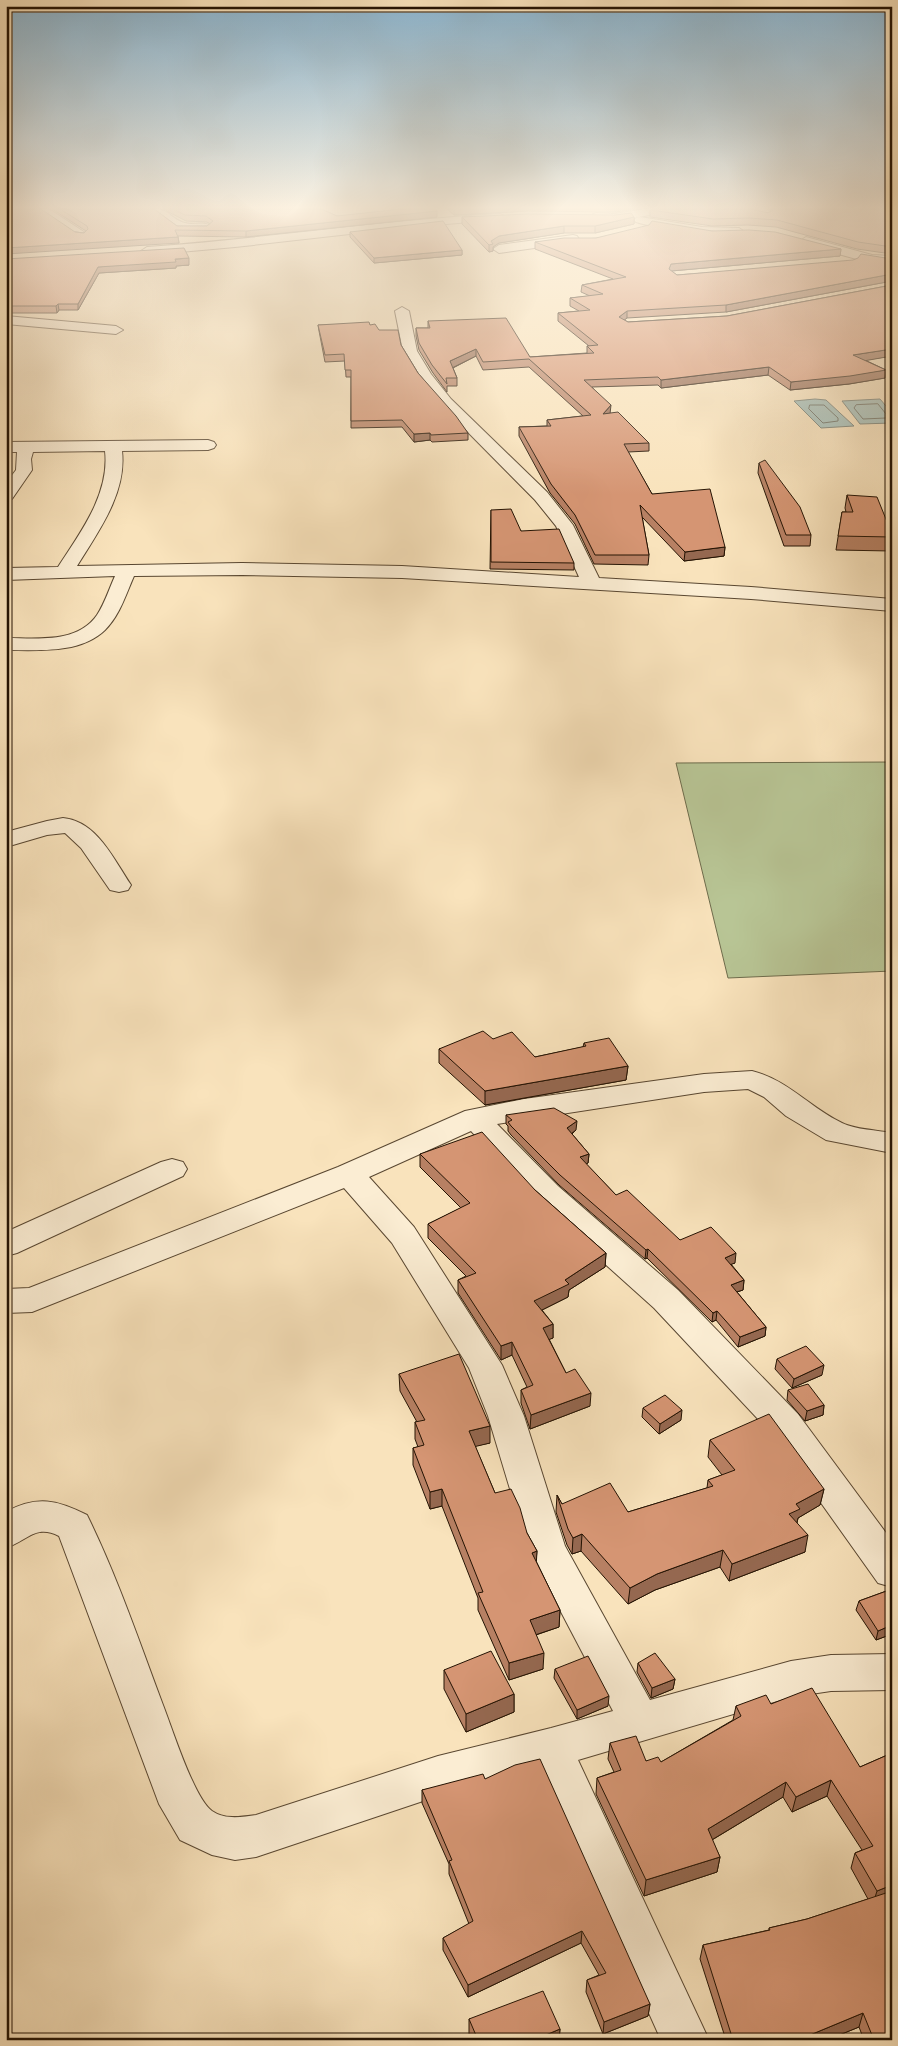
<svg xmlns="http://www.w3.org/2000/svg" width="898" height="2046" font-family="'IM FELL English',serif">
<rect width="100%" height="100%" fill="#f9e3bc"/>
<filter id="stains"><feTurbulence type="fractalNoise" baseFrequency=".004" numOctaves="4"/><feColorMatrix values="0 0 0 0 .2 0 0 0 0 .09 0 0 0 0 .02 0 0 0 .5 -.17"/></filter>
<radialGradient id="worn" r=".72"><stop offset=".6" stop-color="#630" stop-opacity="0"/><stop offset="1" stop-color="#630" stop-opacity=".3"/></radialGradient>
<!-- green -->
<path fill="#b8c595" stroke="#6e6c4c" d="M892,762V971L728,978L676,763Z"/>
<!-- water -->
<path fill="#a0bdb8" stroke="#6e7970" d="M815,399L826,400L854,426L821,428L794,401Z
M880,399L892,413V423L860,424L842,401Z"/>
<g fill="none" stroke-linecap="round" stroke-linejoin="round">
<!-- shore -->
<path stroke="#62685e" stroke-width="1" d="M878,404L886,414V418L863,419L854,408L856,405Z
M810,405H824L838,418V421L823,423L809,409Z"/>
<defs>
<path id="minor" d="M36,209H49L87,234L85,237H77Z
M149,209C170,207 169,219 185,223C194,226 205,220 212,227L206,231L178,230Z
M645,209H670L664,212C649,215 601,227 590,216L596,213L615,214Z
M500,214L506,217L504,219L412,227L235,247L147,255L141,251L147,247C265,239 382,220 500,214Z
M640,217L702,227L739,228L745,232C735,242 652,227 636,222L634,220L636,218Z
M573,235L577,236L579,239L577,242L499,253L493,249L499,245Z
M806,237L872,255L892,256V264L871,263L802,244L800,241Z
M402,307L409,311L417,351L431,374L451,399L547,492L573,525L599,578L751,587L892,599V611L751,599L402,578L242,575L134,576C126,594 120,615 105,630C80,654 39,650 6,650V638C36,638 77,644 97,615C105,603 109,589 115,576L6,580V568L58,567C80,533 110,494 105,451L33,452L31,459L32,470L12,499L6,500V483L16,470L17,452H6V442L208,440L214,442L216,445L214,448L208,450L122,451C127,493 98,532 77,566L242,563L402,566L579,577L556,526L535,500L441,405L420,379L403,351L395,311Z
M6,316L116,326L123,330L116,334L6,324Z
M63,818C97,821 114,860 131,885L128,890L119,892L110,890L81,848L65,833L47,835L6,847V832L47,821Z
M752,1071C788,1080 809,1107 842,1123C856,1130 877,1130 892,1133V1153L826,1140L786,1116L764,1097L748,1089L704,1092L497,1124L558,1186L678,1290L798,1414L892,1541V1587L878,1583L772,1434L654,1308L536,1202L471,1131L369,1177L414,1227L502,1365L524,1416L565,1546L650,1700L791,1661L831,1655L892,1654V1690L831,1691L791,1697L578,1760L709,2040H661L540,1770L438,1796L256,1857L235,1860L212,1855L180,1840L159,1804L59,1536C36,1524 28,1540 6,1548V1512C37,1495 57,1500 87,1515C117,1576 139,1641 163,1705C172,1728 194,1798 212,1811C225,1820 242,1817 256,1815L438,1756L551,1728L613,1711L528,1549L488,1416L469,1368L392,1243L344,1188L32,1312L6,1313V1289L29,1288L338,1167L465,1111L524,1099L704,1074Z
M172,1159L183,1162L187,1169L183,1176L17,1253L6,1256V1232L161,1162Z"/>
</defs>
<!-- minor casing -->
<use href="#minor" stroke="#594731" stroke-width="2"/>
<!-- minor -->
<use href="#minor" fill="#fbedd3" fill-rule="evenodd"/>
</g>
<!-- wall -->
<path fill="#b78063" stroke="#241303" d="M52,209H154L177,226H207L210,224L207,222L186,221L163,209H321L337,216L437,217L246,237L178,236L179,243L75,232L84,233L86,231Z
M447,209H635L615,212L528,211L454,215Z
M767,209H892V254L857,249L776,227L748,225L712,226L650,217V210L768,213L771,211Z
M462,217H634V224L595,233H564L499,243L493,247V251L489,252L462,224Z
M712,231L841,249L840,256L671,271L677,275L892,259V281L726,312L627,318L624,320L628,322L727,316L892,285V356L865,360L886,370L885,378L849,384L790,390L768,375L661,388L658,385L592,387L610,413L649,443V451L628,452L652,494L725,547L724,556L684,561L642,517L649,555L648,565L594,564L575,524L550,493L519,436V427L547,426V420L583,416L529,367L483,370L476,356L453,368L457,378V386H447V392L433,373L419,350L416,336V328H428V321L530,357L587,353V346H589L558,321V313L579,311L570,306V298L590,296L581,292L582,285L613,279L535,249V242Z
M350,232L462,250V255L374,263L350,237Z
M6,259L189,265L176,266V268L99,273L78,310H59L57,313H6Z
M318,325H370L401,345L418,373L468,433V440L432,442L430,440L414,442L402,427L351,428V377H346L345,361L325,362L319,331Z
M759,463L811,535L810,546H784L758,473Z
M847,495L892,537L891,551L836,550L842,512H846L845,508Z
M491,510L521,531L574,563V570L490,569Z
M493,1039L535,1057L583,1047L584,1043L628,1066L626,1080L485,1105L439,1063V1049Z
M506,1115L576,1130L572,1134L589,1154L588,1163L586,1164L616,1195L680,1240L735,1263L731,1264L744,1280L743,1290L737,1292L766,1327L765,1336L738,1347L716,1320L712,1322L647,1258L645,1259L559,1185L511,1135L508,1131V1126L506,1124Z
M420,1154L535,1190L606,1253L605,1267L569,1290L568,1297L542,1310L553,1324V1338L549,1339L566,1373L590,1406L530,1429L521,1403V1390L527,1387L512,1355L501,1360L458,1293V1280L466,1276L428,1238V1224L461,1208L420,1167Z
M777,1359L822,1375L792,1388L775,1369Z
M399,1374L490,1443L475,1446L495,1493L527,1533L537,1551L536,1561L560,1610L559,1627L536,1635L543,1669L509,1680L478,1610V1598L442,1506L430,1509L413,1465V1448L418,1447L415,1439V1422H417L400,1391Z
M788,1390L824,1405L823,1415L805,1421L787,1400Z
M643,1408L681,1420L659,1434L642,1417Z
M710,1440L824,1489L820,1505L798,1518L797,1523L805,1552L729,1581L720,1567L655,1590L628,1604L581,1551L572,1554L567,1545L556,1512L557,1495L562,1504L628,1512L707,1488L708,1480L722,1475L708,1457Z
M892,1589V1634L876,1640L856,1610L859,1601Z
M638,1663L675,1679L673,1689L651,1698L637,1672Z
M555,1669L608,1706L577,1719L554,1678Z
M444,1670L514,1694V1712L466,1732L444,1689Z
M771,1704L860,1767L892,1753V2040H864L859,2027L827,2040H726L700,1959L703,1945L769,1930V1928L807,1919L868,1899L851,1868L855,1853L862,1850L827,1796L792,1812L783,1797L712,1840L720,1857L717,1872L644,1896L596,1794L597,1778L614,1772L608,1759L610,1743L646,1761L661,1762L733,1720L736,1706Z
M485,1779L650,2004L648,2016L603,2034L586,1992L587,1980L599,1975L581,1943L468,1997L443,1950V1938L469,1924L449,1874V1864L422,1803V1790Z
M469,2019L560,2029L559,2040H471L469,2036Z"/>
<!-- shaded-wall -->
<path fill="#956850" stroke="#241303" d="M454,209H528V211L454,215Z
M615,209H635L615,212Z
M437,211V217L246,237V231Z
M634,217V224L595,233V226Z
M564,226V233L499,243L493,247V251L489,252V245L491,241L499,236Z
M178,237L179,243L6,254V248Z
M841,249L840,256L671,271L669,269L671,264Z
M462,250V255L374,263V258Z
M189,258V265L176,266V268L99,273L78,310V304L98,267Z
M892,274V281L726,312V305Z
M58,304L59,310L57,313L56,306Z
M627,311V318L618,325L619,317Z
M476,349V356L450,369V361Z
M892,349V356L852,363L853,355Z
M769,367L768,375L661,388V380Z
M886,370L885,378L849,384L790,390L791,382Z
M611,405L610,414H603Z
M430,433V440L414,442V434Z
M725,547L724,556L684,561L685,552Z
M628,1066L626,1080L485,1105V1091Z
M577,1121L576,1130L567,1137V1128Z
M589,1154L588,1163L579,1167L580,1157Z
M648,1249L647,1258L645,1259L646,1250Z
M606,1253L605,1267L569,1290L568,1297L534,1314V1301L565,1280Z
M736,1253L735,1263L724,1267L725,1258Z
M744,1280L743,1290L730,1294L731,1285Z
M717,1311L716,1320L712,1322L713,1313Z
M553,1324V1338L543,1342V1328Z
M766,1327L765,1336L738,1347L740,1337Z
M512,1342V1355L501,1360V1346Z
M824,1365L822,1375L792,1388L794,1379Z
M591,1393L590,1406L530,1429L531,1415Z
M824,1405L823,1415L805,1421L807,1411Z
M682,1410L681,1420L659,1434L660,1424Z
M490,1426V1443L469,1448V1431Z
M442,1489V1506L430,1509V1492Z
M824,1489L820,1505L798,1518L796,1526L789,1514L796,1504Z
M582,1534L581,1551L572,1554L573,1538Z
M808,1535L805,1552L729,1581L732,1564Z
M723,1550L720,1567L655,1590L628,1604L630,1588L657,1574Z
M537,1551L536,1568L532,1553Z
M560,1610L559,1627L529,1637L530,1620Z
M892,1625V1634L876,1640L878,1631Z
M544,1653L543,1669L509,1680V1663Z
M675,1679L673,1689L651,1698L652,1688Z
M514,1694V1712L466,1732V1714Z
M609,1696L608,1706L577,1719V1710Z
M831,1780L827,1796L792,1812L796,1797Z
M786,1782L783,1797L705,1844L708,1829Z
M720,1857L717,1872L644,1896L646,1880Z
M892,1885V1898L872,1907L877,1891Z
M582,1931L581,1943L468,1997V1985Z
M650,2004L648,2016L603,2034L604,2022Z
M863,2013L859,2027L827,2040H798Z
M560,2029L559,2040H534Z"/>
<!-- building -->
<path fill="#d59573" stroke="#241303" d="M6,209H41L75,232L84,233L88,229L87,226L60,209H154L177,226H207L213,221L206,216L185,215L173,209H321L337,216L401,209H436L437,211L246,231L175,230L178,237L6,248Z
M657,209H752L768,213L775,209H892V247L858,242L777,220L749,218L713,219L650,210Z
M631,213L634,217L595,226H564L499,236L491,241L493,244L489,245L462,217L528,214L615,215Z
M443,221L462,250L374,258L350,232Z
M652,221L712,231L749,230L775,232L841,249L671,264L669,269L677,275L853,260L858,258L861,254L892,259V274L726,305L627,311L619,317L628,322L727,316L892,285V349L853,355L886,370L850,376L791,382L769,367L661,380L658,377L584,380L611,405L603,414L618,412L649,443L624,444L652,494L710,489L725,547L685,552L640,505L649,555H595L575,515L551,484L519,427L551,426L547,420L591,415L529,359L483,362L476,349L450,361L457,378H446L447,384L432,365L419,343L416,328H430L428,321L506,318L530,357L594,353L587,346L598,345L558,313L590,310L570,298L603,294L582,285L626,277L535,242L564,238H596L649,225Z
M184,248L189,258L175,259L176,262L98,267L78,304H58L56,306H6V259Z
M369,322L370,325L375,324L379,330H398L401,345L418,373L456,416L468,433L431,435L430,433L414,434L402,420L351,421V370H345L344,354L325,355L318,325Z
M765,460L800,507L811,535H786L759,463Z
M847,495L877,497L892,534V537L838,536L842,512H853Z
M511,509L521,531L559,529L574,563L491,562V510Z
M483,1031L493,1039L512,1032L535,1057L586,1046L584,1043L609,1038L628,1066L485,1091L439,1049Z
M554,1108L577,1121L567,1128L589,1154L580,1157L616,1195L627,1190L680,1240L711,1227L736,1253L725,1258L744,1280L731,1285L766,1327L740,1337L717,1311L713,1313L648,1249L646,1250L560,1175L511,1126L508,1122L512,1120L506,1115Z
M482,1132L535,1190L606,1253L565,1280L569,1284L534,1301L553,1324L543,1328L566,1373L575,1369L591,1393L531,1415L521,1390L533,1385L512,1342L501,1346L458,1280L476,1273L428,1224L470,1203L420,1154Z
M806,1346L824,1365L794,1379L777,1359Z
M459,1354L490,1426L469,1431L495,1493L511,1489L520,1508L527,1533L537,1551L532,1553L560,1610L530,1620L544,1653L509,1663L478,1593L483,1592L442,1489L430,1492L413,1448L424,1445L415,1422L425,1420L399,1374Z
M808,1384L824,1405L807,1411L788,1390Z
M665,1395L682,1410L660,1424L643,1408Z
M769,1414L824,1489L796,1504L800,1509L789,1514L808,1535L732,1564L723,1550L657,1574L630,1588L582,1534L573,1538L568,1529L557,1495L562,1504L610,1483L628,1512L713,1486L708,1480L735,1470L710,1440Z
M892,1589V1625L878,1631L859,1601Z
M491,1651L514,1694L466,1714L444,1670Z
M655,1653L675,1679L652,1688L638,1663Z
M588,1656L609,1696L577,1710L555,1669Z
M812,1688L860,1767L892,1753V1885L877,1891L855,1853L873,1846L831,1780L796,1797L786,1782L708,1829L720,1857L646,1880L597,1778L621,1770L610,1743L636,1736L646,1761L658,1757L661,1762L741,1716L736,1706L766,1695L771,1704Z
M540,1759L650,2004L604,2022L587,1980L606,1973L582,1931L468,1985L443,1938L473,1921L449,1861L452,1860L422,1790L483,1774L485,1779L515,1765Z
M892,1891V2040H874L863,2013L798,2040H733L703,1945L770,1930L769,1928L807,1919Z
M543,1991L560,2029L534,2040H478L469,2019Z"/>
<!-- sky -->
<linearGradient id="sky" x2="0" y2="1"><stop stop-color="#8bb8d5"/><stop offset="0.42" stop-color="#fcf2e1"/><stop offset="1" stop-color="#fcf2e1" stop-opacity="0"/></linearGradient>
<rect width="898" height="495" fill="url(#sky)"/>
<!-- margin -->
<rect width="898" height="2046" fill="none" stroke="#f9e3bc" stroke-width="25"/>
<rect x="8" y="8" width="883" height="2031" fill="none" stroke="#241303" stroke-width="2.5"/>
<rect x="12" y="12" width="873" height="2021" fill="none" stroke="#241303"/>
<rect width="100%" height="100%" filter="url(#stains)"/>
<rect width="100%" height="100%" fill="url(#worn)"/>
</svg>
